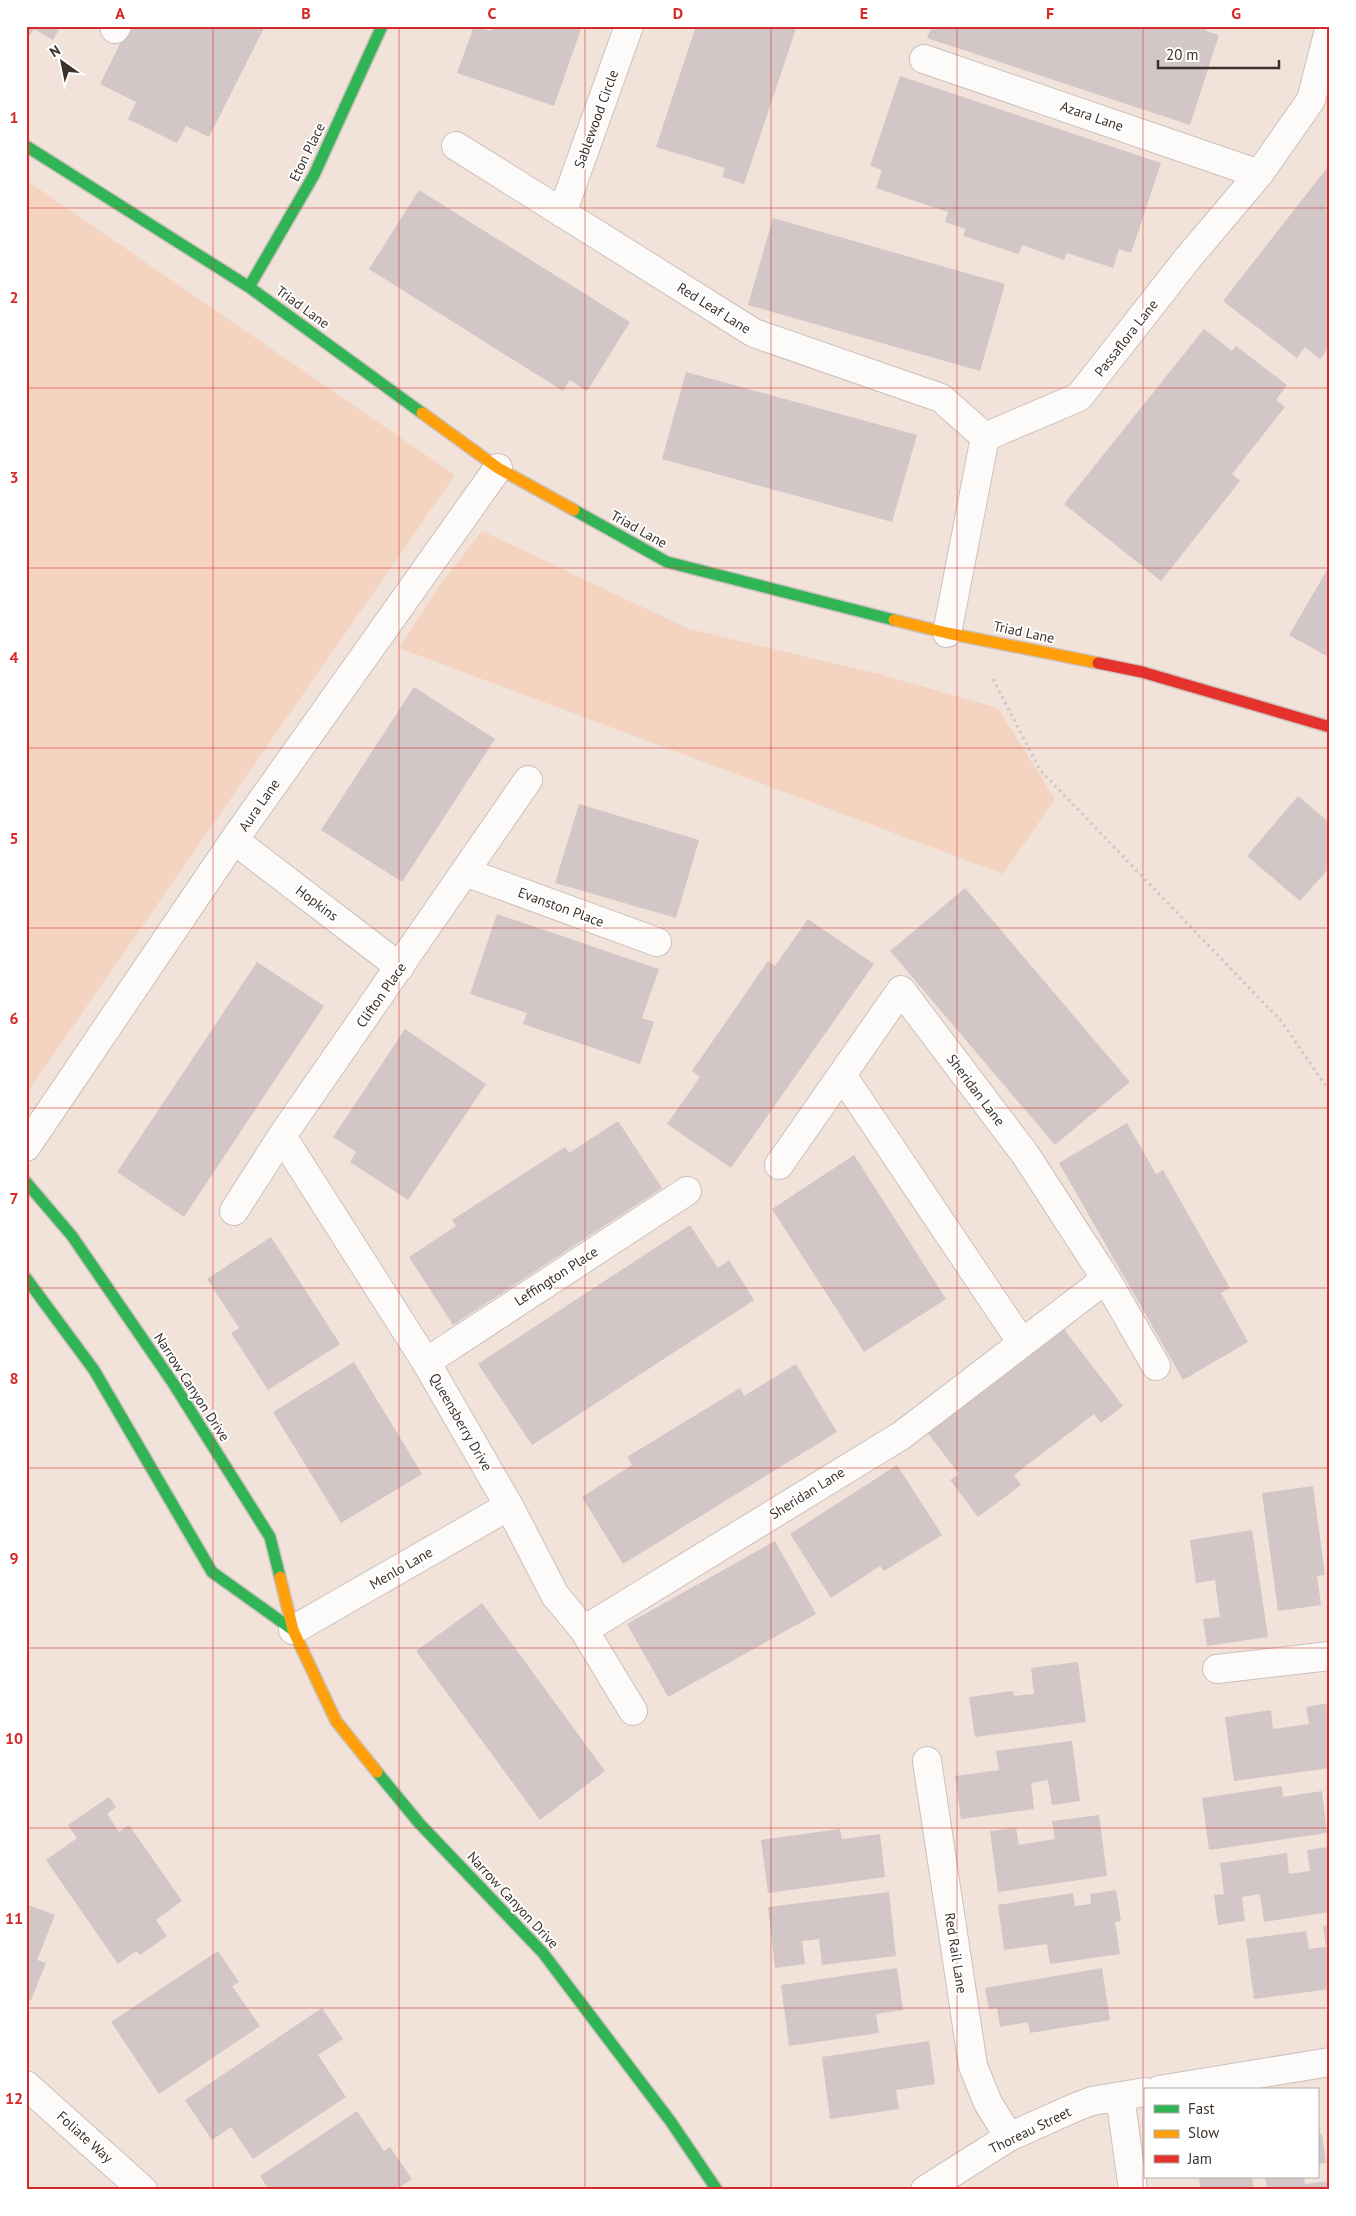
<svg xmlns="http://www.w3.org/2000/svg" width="1356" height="2216" font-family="'PT Sans',sans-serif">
<rect width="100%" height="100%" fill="#f1e3da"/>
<!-- green -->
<path fill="#f4d4c0" d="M26,180L455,475L26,1094Z
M482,531L689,629L879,674L998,708L1055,799L1003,874L399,648L441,583Z"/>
<!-- building -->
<path fill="#d2c6c6" d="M26,26H61L53,40L34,29L26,41Z
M129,26H265L209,137L186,126L177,143L128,119L136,102L100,84Z
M474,26L491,31L492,26H582L554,106L457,73Z
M696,26H797L744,184L722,177L725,168L656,147Z
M932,26H1207L1206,31L1219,35L1190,125L927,38Z
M900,76L1161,163L1131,253L1119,249L1113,268L1067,253L1064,260L1022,245L1019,254L963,236L966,229L945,222L948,212L876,188L882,170L870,166Z
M1330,164V346L1320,359L1305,347L1297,358L1223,301Z
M419,190L630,322L587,391L570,380L563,391L369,269Z
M773,218L1005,284L980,371L748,305Z
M1204,329L1232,351L1236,346L1287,385L1276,400L1285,407L1232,474L1240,481L1161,581L1064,504Z
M686,372L917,435L892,522L662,459Z
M1330,565V658L1289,635Z
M414,687L495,739L402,882L321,830Z
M1298,796L1330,823V867L1300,901L1247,856Z
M579,804L699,840L676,918L555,883Z
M965,888L1130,1082L1055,1145L890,951Z
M497,914L659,969L642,1018L654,1022L640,1064L523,1024L527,1013L470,994Z
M808,919L874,964L731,1168L667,1124L700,1077L692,1071L768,961L775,966Z
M257,962L324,1006L184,1217L117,1172Z
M405,1029L486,1084L408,1200L350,1162L356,1152L333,1137Z
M618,1121L662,1188L453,1325L409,1257L456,1226L452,1220L565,1147L569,1153Z
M1127,1123L1156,1174L1163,1170L1230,1288L1221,1293L1248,1342L1183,1380L1059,1163Z
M854,1155L946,1299L864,1352L772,1209Z
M690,1225L718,1268L729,1260L754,1300L532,1445L478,1364Z
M271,1237L340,1344L268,1390L231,1333L239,1328L207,1279Z
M1063,1328L1123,1406L1101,1423L1094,1414L1014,1475L1021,1485L978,1517L950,1480L959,1474L927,1432Z
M354,1362L422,1474L341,1523L273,1412Z
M796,1364L837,1432L623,1564L582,1497L632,1465L627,1457L740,1388L744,1396Z
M897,1465L942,1535L884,1571L880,1566L831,1598L790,1534Z
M1313,1486L1325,1575L1317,1576L1321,1605L1278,1611L1262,1493Z
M1252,1530L1268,1637L1207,1646L1203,1619L1220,1617L1215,1580L1196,1583L1190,1540Z
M775,1541L816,1614L668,1697L627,1624Z
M482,1603L605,1771L540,1820L416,1651Z
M1078,1662L1086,1722L975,1737L969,1697L1013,1691L1014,1696L1034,1694L1031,1668Z
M1330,1703V1768L1234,1781L1225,1717L1271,1710L1273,1729L1309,1724L1306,1707Z
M1072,1741L1080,1801L1052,1805L1048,1780L1031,1783L1034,1809L961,1819L955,1776L999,1770L996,1751Z
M1282,1786L1283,1797L1322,1791L1327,1833L1209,1850L1202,1798Z
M109,1797L116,1807L107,1814L119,1832L129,1825L182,1901L156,1920L167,1936L140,1955L136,1951L118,1964L46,1860L77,1838L68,1825Z
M1099,1815L1107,1876L998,1892L990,1831L1016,1828L1019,1845L1055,1839L1052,1821Z
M840,1829L842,1839L880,1834L885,1877L768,1893L761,1840Z
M1328,1847L1330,1912L1264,1922L1260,1894L1242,1897L1245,1921L1218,1925L1214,1895L1224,1894L1220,1863L1287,1853L1289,1874L1310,1871L1307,1850Z
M1116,1890L1121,1921L1115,1922L1120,1954L1050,1964L1047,1944L1004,1950L998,1905L1073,1893L1075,1906L1091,1904L1090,1894Z
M889,1892L896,1956L822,1965L819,1939L802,1941L805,1964L775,1968L768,1907Z
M26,1904L55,1915L37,1960L46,1963L31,2000L26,1999Z
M1330,1925V1989L1254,1999L1246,1939L1306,1931L1309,1949L1326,1947L1323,1926Z
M218,1951L239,1982L232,1986L260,2026L159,2094L111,2022Z
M897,1968L903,2010L876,2014L879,2033L789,2046L781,1985Z
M1102,1968L1110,2020L1030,2033L1028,2022L1000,2027L997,2008L989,2009L985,1988Z
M322,2008L343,2039L318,2055L346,2097L253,2159L231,2127L212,2140L185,2100Z
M929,2041L935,2084L896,2090L899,2109L830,2119L822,2057Z
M357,2111L384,2151L390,2147L412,2179L396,2190H269L260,2176Z
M1322,2134L1326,2163L1317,2164V2135Z
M1199,2177H1252L1254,2190H1200Z
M1265,2177H1304L1305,2184L1330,2181V2190H1267Z"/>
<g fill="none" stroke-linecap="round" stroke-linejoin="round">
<defs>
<path id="street" d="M115,29L117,26
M924,59L1259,174
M456,146L754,333L941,398L985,437
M562,213L629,26
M985,437L1079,397L1188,258L1259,174L1311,100L1330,26
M947,633L985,437
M234,840L400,967
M465,872L657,942
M842,1075L1022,1343
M282,1136L426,1362L509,1506L555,1595L584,1630L633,1711
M26,1147L234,840L498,468
M779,1165L901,990L1025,1154L1106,1279L1156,1366
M234,1211L282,1136L528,780
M426,1362L687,1191
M293,1630L509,1506
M584,1630L902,1435L1106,1279
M1217,1669L1330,1656
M927,1761L973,2066L988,2103L1009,2137
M26,2085L143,2190
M1159,2090L1330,2062
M1120,2096L1133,2190
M925,2190L1009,2137L1076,2107L1092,2101L1145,2092"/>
<path id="fast" d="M26,146L249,287L422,413
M249,287L314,175L382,26
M574,510L667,562L894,620
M26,1182L72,1236L173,1383L270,1537L280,1577
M26,1278L94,1370L212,1572L293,1630
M377,1772L419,1823L543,1953L671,2122L717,2190"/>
<path id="slow" d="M422,413L498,468L574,510
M894,620L947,633L1098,663
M280,1577L293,1630L336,1721L377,1772"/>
<path id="jam" d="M1098,663L1142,672L1330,727"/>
</defs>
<!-- street casing -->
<use href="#street" stroke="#ccc0ba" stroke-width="30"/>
<!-- fast casing -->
<use href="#fast" stroke="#ccc0ba" stroke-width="14"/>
<!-- slow casing -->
<use href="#slow" stroke="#ccc0ba" stroke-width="14"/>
<!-- jam casing -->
<use href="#jam" stroke="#ccc0ba" stroke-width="14"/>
<!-- path -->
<path stroke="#ccc8c5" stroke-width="3" stroke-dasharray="2.5 4" stroke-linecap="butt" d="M993,679L1040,770L1281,1021L1330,1092"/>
<!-- street -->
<use href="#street" stroke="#fdfbf9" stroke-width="28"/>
<!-- fast -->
<use href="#fast" stroke="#30b455" stroke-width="11"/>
<!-- slow -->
<use href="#slow" stroke="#ff9f0a" stroke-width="11"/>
<!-- jam -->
<use href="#jam" stroke="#e5322d" stroke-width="11"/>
</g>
<!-- grid -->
<path fill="none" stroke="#d62828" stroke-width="1" stroke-opacity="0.55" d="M213,26V2190M399,26V2190M585,26V2190M771,26V2190M957,26V2190M1143,26V2190M26,208H1330M26,388H1330M26,568H1330M26,748H1330M26,928H1330M26,1108H1330M26,1288H1330M26,1468H1330M26,1648H1330M26,1828H1330M26,2008H1330"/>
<g text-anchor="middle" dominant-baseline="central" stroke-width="4" stroke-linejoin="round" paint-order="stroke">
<!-- street labels -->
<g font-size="14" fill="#3c322b" stroke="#fff">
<text transform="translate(1092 116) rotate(19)">Azara Lane</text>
<text transform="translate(596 119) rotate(-70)">Sablewood Circle</text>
<text transform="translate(307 152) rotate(-64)">Eton Place</text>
<text transform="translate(303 307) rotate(36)">Triad Lane</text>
<text transform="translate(714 308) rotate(32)">Red Leaf Lane</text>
<text transform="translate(1126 338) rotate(-52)">Passaflora Lane</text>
<text transform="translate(639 529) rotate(29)">Triad Lane</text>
<text transform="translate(1024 632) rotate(12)">Triad Lane</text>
<text transform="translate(259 805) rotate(-55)">Aura Lane</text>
<text transform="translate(317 903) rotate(37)">Hopkins</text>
<text transform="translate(561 907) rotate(20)">Evanston Place</text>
<text transform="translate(381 995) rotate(-55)">Clifton Place</text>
<text transform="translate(976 1090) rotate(53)">Sheridan Lane</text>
<text transform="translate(556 1276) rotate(-33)">Leffington Place</text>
<text transform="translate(192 1387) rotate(57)">Narrow Canyon Drive</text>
<text transform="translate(461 1422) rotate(60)">Queensberry Drive</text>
<text transform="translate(807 1493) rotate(-32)">Sheridan Lane</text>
<text transform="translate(401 1568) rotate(-30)">Menlo Lane</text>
<text transform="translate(513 1900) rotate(47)">Narrow Canyon Drive</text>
<text transform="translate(956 1953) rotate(81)">Red Rail Lane</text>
<text transform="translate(1030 2130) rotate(-26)">Thoreau Street</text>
<text transform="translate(85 2137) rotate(42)">Foliate Way</text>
</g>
</g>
<!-- border -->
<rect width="1356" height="2216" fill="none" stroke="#ffffff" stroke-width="55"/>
<!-- legend -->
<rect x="1144" y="2088" width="175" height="90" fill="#ffffff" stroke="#b1adaa"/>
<rect x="1154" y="2105" width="25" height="8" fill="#30b455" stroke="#b1adaa"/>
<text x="1188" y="2114" font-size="15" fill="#3c322b">Fast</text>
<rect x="1154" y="2130" width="25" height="8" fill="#ff9f0a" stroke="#b1adaa"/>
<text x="1188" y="2138" font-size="15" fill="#3c322b">Slow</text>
<rect x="1154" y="2155" width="25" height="8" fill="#e5322d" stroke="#b1adaa"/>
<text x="1188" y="2164" font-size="15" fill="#3c322b">Jam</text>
<!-- north arrow -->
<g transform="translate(62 62) rotate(327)" stroke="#ffffff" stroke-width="4" paint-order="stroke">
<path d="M0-4L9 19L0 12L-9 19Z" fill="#3c322b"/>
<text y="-8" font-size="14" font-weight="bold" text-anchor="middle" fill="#3c322b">N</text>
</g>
<!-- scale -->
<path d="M1158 60v8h121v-8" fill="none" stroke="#3c322b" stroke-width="2.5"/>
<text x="1166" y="60" font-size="15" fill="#3c322b" stroke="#ffffff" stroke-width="4" paint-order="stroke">20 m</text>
<rect x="28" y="28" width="1300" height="2160" fill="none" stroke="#d62828" stroke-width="2"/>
<g font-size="16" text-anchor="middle" font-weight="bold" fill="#d62828">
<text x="120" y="19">A</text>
<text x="306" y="19">B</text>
<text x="492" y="19">C</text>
<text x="678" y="19">D</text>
<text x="864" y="19">E</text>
<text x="1050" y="19">F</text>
<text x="1236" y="19">G</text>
<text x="14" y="123">1</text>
<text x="14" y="303">2</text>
<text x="14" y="483">3</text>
<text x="14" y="663">4</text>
<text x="14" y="844">5</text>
<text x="14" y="1024">6</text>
<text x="14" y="1204">7</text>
<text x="14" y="1384">8</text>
<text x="14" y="1564">9</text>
<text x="14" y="1744">10</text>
<text x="14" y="1924">11</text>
<text x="14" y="2104">12</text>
</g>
</svg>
